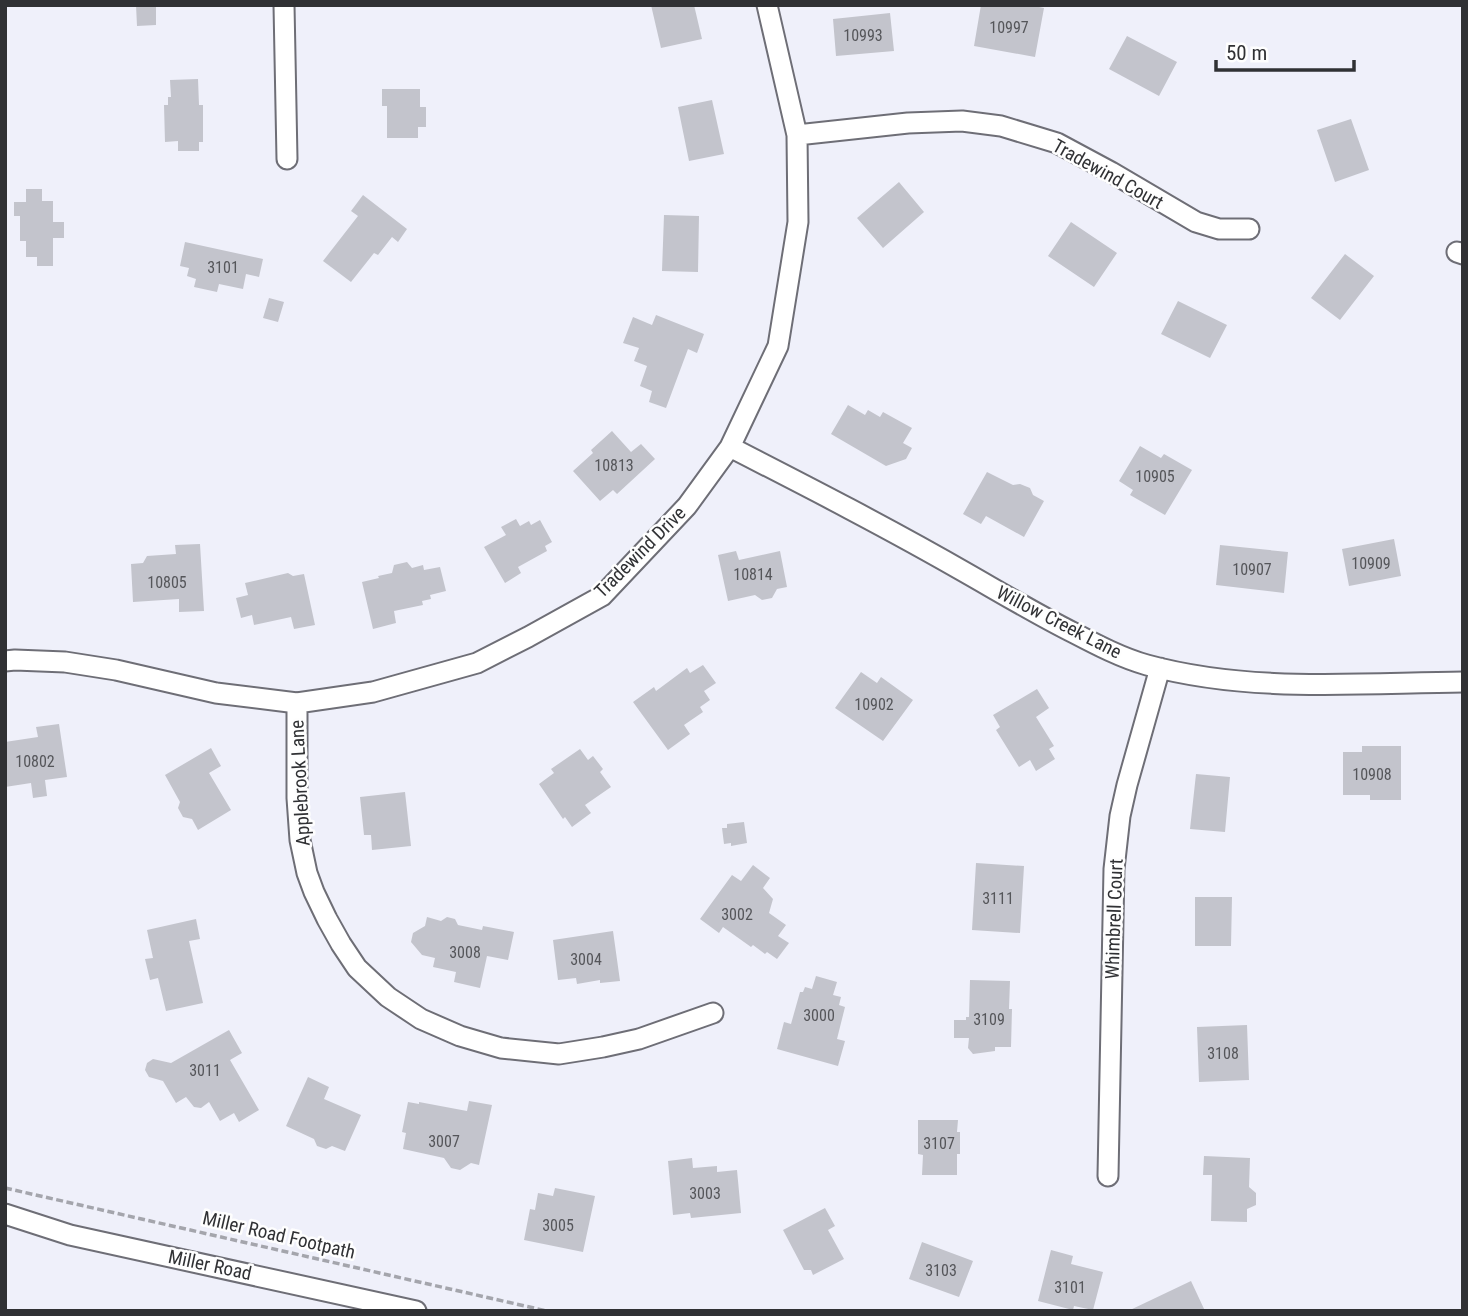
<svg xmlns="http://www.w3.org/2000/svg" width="1468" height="1316" font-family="'Roboto Condensed',sans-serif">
<rect width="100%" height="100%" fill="#eff0fa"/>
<!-- building -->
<path fill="#c3c4cc" d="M136,5H156V25L137,26Z
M651,5H694L702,39L661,48Z
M981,5H1029L1044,8L1035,57L974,46Z
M890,13L894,51L836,56L833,19Z
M1127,36L1177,62L1159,96L1109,69Z
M198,79L199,105H203V142H199V151H178V141L165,142L164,105H168V97H171L170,80Z
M382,89H420V107H426V127H418V138H387V106H382Z
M712,100L724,154L689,161L678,107Z
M1351,119L1369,170L1335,182L1317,130Z
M899,182L924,212L883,248L857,218Z
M26,189H42V201H53V222H64V238H53V266H37V257H26V241H20V216H14V202H26Z
M363,195L407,229L398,242L392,237L378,255L374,253L351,282L323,261L358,216L351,211Z
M664,215L699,216L698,272L662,271Z
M1071,222L1117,253L1094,287L1048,256Z
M185,242L263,259L259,277L246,274L243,289L219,284L217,292L194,287L196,279L187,276L189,268L180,266Z
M1345,254L1374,276L1340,320L1311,298Z
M269,298L284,302L278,322L263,318Z
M1178,301L1227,325L1210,358L1161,334Z
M656,315L704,334L697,353L688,349L666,408L649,402L652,391L640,386L647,366L634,361L639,348L623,343L633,317L652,325Z
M848,405L865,415L868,410L880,417L883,412L912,428L903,443L912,448L906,459L886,466L831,434Z
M612,431L631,452L641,444L655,459L617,494L613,490L600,501L573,471L593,453L591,450Z
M1140,446L1161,458L1164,454L1192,470L1165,515L1130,495L1133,490L1119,481Z
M987,472L1013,485L1020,484L1030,488L1033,495L1044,501L1024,537L986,516L981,524L963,514Z
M516,519L520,526L529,521L531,525L540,520L552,542L545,546L547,551L518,567L521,573L505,583L484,547L506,535L501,527Z
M1394,539L1401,576L1349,586L1342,549Z
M200,544L204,611L179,612V599L133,602L131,564L143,563L147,556L176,554L175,545Z
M1220,545L1288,552L1284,593L1216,585Z
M736,551L739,560L780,551L787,587L777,589L772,598L762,600L755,595L728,601L718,555Z
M407,562L412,568L423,565L424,570L440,567L446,591L430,595L431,599L422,601L423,605L394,611L396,623L373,629L362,582L379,578L378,576L392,573L394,565Z
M288,573L293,576L304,574L315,625L294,629L291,617L254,625L252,615L241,618L236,598L248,595L245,583Z
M703,665L716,683L704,691L710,700L700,707L703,712L684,725L690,734L668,750L633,702L654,687L656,691L687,668L690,673Z
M861,672L877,683L881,677L913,700L883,741L835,708Z
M1037,689L1049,708L1036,717L1054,746L1049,749L1055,759L1036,771L1030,760L1019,767L996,730L1000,727L993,715Z
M59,724L67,777L45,780L47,796L33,798L31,783L5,787V742L38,737L36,727Z
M1362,746H1401V800H1370V795H1343V752H1362Z
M211,748L221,766L209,773L231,810L198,830L192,819L183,817L178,808L180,802L165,775Z
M580,749L588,760L593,756L603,769L600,772L611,787L585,805L591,813L572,827L565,817L563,819L539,784L554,773L551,769Z
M1196,774L1230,777L1225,832L1190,829Z
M405,792L411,846L372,850L371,835H364L360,797Z
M744,822L747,843L731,846V843L724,844L722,828H727V824Z
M976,863L1024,866L1020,933L972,930Z
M753,865L770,878L763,888L773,899L769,913L786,925L778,936L789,943L777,959L767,952L765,954L753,945L751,947L723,927L719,933L700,919L732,875L741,881Z
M1195,897H1232L1231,946H1195Z
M427,917L441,921L447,917L455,919L458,925L482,930L483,926L514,932L508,960L487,956L480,988L454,982L456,972L433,967L435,958L422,955L411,942L413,933L425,926Z
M196,919L200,939L189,941L203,1003L166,1011L158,978L150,980L145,959L153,958L147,930Z
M613,931L620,981L600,983V980L577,984L576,978L558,980L553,940Z
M816,976L837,982L833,995L841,997L839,1005L845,1007L837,1039L845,1041L838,1066L777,1049L784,1022L791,1024L800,992H803L805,987L812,989Z
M970,980L1010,981L1009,1009H1012L1011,1047H995V1051L973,1054L968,1048L969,1038H954V1020H966V1017H969Z
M1247,1025L1249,1080L1199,1082L1197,1027Z
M229,1030L242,1053L230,1060L259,1110L239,1122L234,1113L220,1121L209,1102L201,1108L194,1107L186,1097L176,1103L163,1081L149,1077L145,1070L147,1063L153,1059L171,1063Z
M308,1077L329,1087L324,1099L361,1115L345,1151L332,1146L326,1149L317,1146L314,1139L286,1126Z
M469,1101L492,1105L479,1165L471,1163L460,1170L451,1168L444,1158L403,1149L406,1133L402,1132L408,1102L419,1104V1102L467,1111Z
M918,1120H958L957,1132H960V1154H957V1175H922L923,1155L918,1154Z
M1204,1156L1250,1158L1249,1187L1256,1193V1205L1247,1209V1222L1211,1221L1212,1175H1203Z
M692,1158L693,1168L717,1166V1172L737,1170L741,1213L691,1218L690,1213L673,1215L668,1161Z
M555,1188L595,1196L583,1252L524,1240L530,1209L535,1210L538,1193L553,1196Z
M825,1208L835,1226L828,1230L844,1259L813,1275L811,1270H804L783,1230Z
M922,1242L973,1261L959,1297L909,1279Z
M1051,1250L1073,1256L1071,1264L1103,1272L1093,1310L1074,1306L1073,1310L1038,1301Z
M1191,1281L1205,1311H1128Z"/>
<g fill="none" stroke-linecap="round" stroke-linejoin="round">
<defs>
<path id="minor" d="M284,5L287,159
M797,135L908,123L962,121L1001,126L1057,143L1111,172L1196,222L1219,229H1249
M1457,252L1463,254
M730,447C810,488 890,529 968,574C1003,594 1038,615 1074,633C1097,645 1122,658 1147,665C1250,693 1357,683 1463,682
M5,661L15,660L65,662L116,670L216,693L297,703L373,692L477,663L528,637L602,596L687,506L730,447L778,346L798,222L797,135L767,5
M297,703V798L300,840L307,873L314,892L327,919L341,944L357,968L388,997L421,1019L460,1036L501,1048L559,1054L603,1047L639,1039L713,1013
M1108,1176L1114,869L1120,816L1127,785L1160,668
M5,1214L70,1235L416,1311"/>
</defs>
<!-- minor casing -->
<use href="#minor" stroke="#6e6e76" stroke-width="23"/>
<!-- path -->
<path stroke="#a4a5ac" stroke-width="3.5" stroke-dasharray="7 3.5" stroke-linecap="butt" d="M5,1188L547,1311"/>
<!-- minor -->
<use href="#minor" stroke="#fff" stroke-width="19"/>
</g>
<g text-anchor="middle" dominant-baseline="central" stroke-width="5" stroke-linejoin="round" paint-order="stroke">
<!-- number labels -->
<g font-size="16" fill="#55565a">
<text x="1009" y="27">10997</text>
<text x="863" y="35">10993</text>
<text x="223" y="267">3101</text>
<text x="614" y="465">10813</text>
<text x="1155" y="476">10905</text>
<text x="1371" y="563">10909</text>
<text x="1252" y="569">10907</text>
<text x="753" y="574">10814</text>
<text x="167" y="582">10805</text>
<text x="874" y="704">10902</text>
<text x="35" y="761">10802</text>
<text x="1372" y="774">10908</text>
<text x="998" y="898">3111</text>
<text x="737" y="914">3002</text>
<text x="465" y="952">3008</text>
<text x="586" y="959">3004</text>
<text x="819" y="1015">3000</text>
<text x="989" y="1019">3109</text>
<text x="1223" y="1053">3108</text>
<text x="205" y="1070">3011</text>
<text x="444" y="1141">3007</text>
<text x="939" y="1143">3107</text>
<text x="705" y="1193">3003</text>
<text x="558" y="1225">3005</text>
<text x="941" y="1270">3103</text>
<text x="1070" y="1287">3101</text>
</g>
<!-- street labels -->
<g font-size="19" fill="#303134" stroke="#fefefe">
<text transform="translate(1108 174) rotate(29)">Tradewind Court</text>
<text transform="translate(640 552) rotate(-45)">Tradewind Drive</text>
<text transform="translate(1059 622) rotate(27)">Willow Creek Lane</text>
<text transform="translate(300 783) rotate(-93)">Applebrook Lane</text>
<text transform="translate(1114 919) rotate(-88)">Whimbrell Court</text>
<text transform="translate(279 1235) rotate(13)">Miller Road Footpath</text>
<text transform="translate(210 1265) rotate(12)">Miller Road</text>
</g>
</g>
<!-- border -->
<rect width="1468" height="1316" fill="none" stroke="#303134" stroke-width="14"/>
<!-- scale -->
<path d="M1216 60v10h138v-10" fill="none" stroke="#303134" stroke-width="3.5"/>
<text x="1226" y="60" font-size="21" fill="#303134" stroke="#fefefe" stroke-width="5" paint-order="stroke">50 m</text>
</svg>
